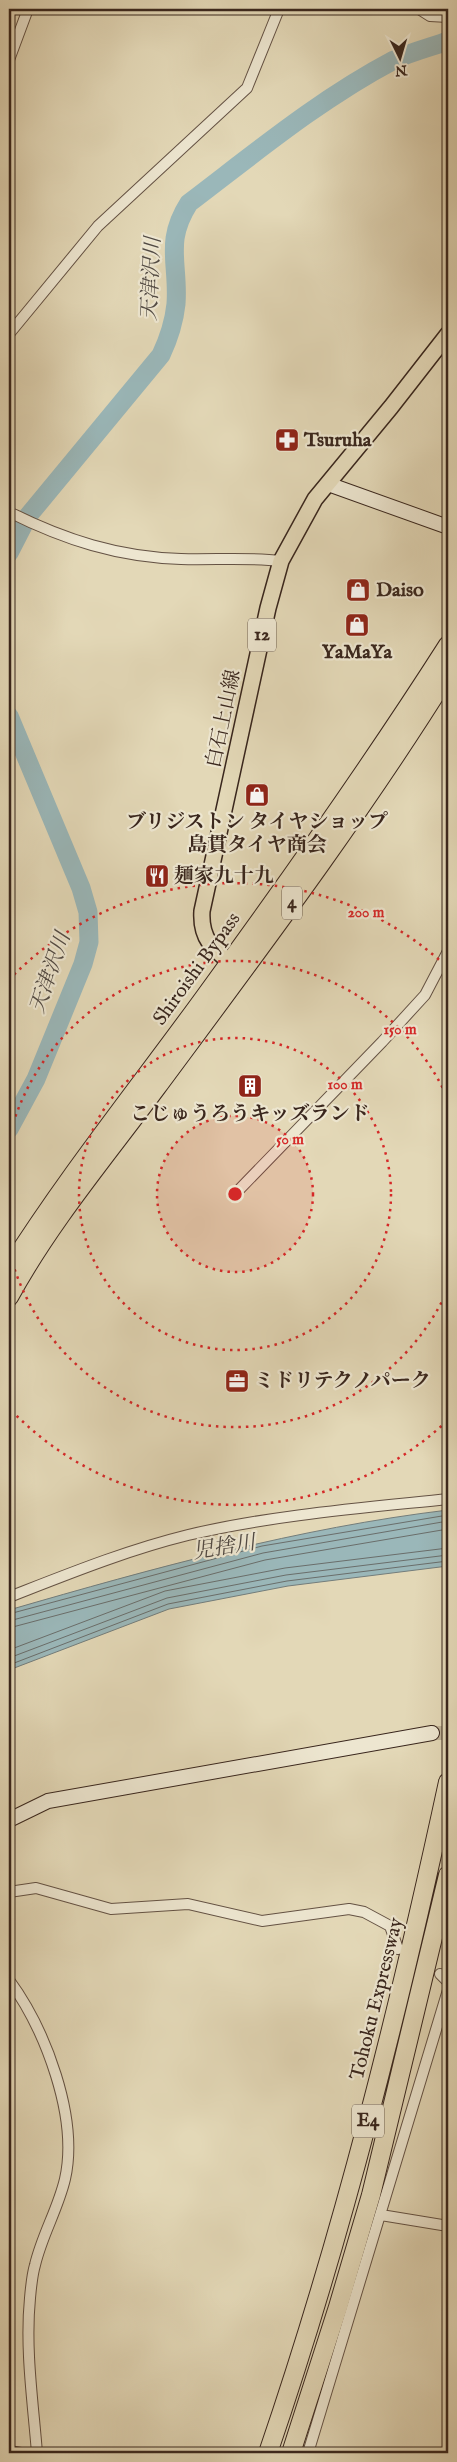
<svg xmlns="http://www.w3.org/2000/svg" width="457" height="2462" font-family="'IM FELL English','Noto Serif JP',serif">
<rect width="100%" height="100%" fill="#e3d8b7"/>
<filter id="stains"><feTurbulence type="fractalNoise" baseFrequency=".004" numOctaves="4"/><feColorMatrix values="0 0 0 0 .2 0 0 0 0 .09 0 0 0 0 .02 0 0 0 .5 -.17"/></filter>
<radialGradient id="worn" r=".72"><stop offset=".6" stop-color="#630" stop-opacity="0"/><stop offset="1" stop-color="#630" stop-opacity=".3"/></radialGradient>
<!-- water -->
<path fill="#9ab7b9" stroke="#737d7b" d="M448,1510V1566L288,1586L169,1609L9,1670V1610C154,1568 298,1528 448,1510Z"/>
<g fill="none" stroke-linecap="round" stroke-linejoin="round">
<!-- shore -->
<path stroke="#6a6e6b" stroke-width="1" d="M9,1614L262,1546L448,1515
M9,1621L263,1553L448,1521
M9,1628L265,1560L448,1529
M9,1650L165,1591L285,1568L448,1548
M9,1658L167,1598L286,1575L448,1555
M9,1665L168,1604L287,1581L448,1561"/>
<!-- river -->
<path stroke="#9ab7b9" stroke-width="19" d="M9,553L28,516L161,355C169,338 174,323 176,304C179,263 164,242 189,203C255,153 320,99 394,60C411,52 431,47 448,41
M9,716L81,888L88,912L89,942L83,964L36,1079L9,1129"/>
<!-- secondary-tunnel -->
<path stroke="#c1b498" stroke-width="14" stroke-dasharray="14 7" stroke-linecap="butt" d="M432,1733H448"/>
<defs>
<path id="street" d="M419,9L430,16L448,17
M9,60L28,9
M9,334L98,226L247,88L279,9
M9,512C65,540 118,557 181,559C215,560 247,557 281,561
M233,1196L382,1042L425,995L448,951
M9,1597C68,1574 127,1550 188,1535C273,1515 362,1508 448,1499
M9,1892L36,1888L111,1909L188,1904L262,1921L349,1909L364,1912L390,1926L398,1949
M440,1974L448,1982
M9,1980C45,2029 79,2117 65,2179C58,2209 42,2235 35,2265C32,2275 31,2287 30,2298C25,2349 33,2402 37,2453
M381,2215L448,2226
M9,2451L21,2453
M146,2453H161
M308,2453L448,1990"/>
<path id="secondary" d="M328,484L448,527
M9,1820L48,1801L432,1733"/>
<path id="primary" d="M239,969C216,951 200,942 202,911L268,608L281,561L315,499L391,407L448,334"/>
<path id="highway" d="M9,1269C69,1174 140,1086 206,995C290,880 372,764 448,645
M9,1297C50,1222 106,1156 157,1087C257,952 359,817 448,674
M268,2453C343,2234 399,2009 448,1782
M291,2453L338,2307L371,2195L448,1875"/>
</defs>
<!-- street casing -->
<use href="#street" stroke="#645244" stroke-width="12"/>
<!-- secondary casing -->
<use href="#secondary" stroke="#39261d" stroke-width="16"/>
<!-- primary casing -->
<use href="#primary" stroke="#39261d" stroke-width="18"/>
<!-- highway casing -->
<use href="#highway" stroke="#39261d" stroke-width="20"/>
<!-- street -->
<use href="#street" stroke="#ede6d0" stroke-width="10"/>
<!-- secondary -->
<use href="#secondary" stroke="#ede6d0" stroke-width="14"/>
<!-- primary -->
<use href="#primary" stroke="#e3d8b7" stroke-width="15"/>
<!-- highway -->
<use href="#highway" stroke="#e3d8b7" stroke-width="18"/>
</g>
<!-- distance rings -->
<circle cx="235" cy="1194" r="78" fill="#d62828" fill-opacity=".12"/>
<g fill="none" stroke="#d62828" stroke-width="2.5" stroke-dasharray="2.5 5">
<circle cx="235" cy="1194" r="78"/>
<circle cx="235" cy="1194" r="156"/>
<path d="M448 1289A233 233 0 0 1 9 1250M9 1138A233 233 0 0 1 448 1099"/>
<path d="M447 1421A311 311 0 0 1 9 1408M9 980A311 311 0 0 1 447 967"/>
</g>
<!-- icons -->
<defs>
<symbol id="pharmacy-square" viewBox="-11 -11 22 22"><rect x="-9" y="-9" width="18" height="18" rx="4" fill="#8f2418" stroke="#ede6d0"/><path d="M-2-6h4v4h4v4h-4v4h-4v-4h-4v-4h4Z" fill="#fff"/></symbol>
<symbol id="shop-square" viewBox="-11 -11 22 22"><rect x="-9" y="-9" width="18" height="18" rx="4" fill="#8f2418" stroke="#ede6d0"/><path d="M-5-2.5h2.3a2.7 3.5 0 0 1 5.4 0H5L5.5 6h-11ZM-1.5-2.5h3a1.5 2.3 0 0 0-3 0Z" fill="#fff"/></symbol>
<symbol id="restaurant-square" viewBox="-11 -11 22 22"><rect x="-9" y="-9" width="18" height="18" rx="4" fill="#8f2418" stroke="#ede6d0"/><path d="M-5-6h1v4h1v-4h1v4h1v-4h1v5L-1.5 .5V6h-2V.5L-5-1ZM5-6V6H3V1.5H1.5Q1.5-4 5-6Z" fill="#fff"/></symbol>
<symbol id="building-square" viewBox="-11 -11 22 22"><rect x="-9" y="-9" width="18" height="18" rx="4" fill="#8f2418" stroke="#ede6d0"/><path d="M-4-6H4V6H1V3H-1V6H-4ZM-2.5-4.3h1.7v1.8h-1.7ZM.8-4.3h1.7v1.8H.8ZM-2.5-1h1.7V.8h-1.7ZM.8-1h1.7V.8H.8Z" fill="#fff"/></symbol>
<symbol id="office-square" viewBox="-11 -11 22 22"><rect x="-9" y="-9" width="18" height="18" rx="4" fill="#8f2418" stroke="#ede6d0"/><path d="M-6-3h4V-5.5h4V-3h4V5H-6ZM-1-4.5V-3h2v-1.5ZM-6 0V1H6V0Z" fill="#fff"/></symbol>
</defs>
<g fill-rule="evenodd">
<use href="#pharmacy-square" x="273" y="426" width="28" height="28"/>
<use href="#shop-square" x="344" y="576" width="28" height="28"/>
<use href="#shop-square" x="343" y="611" width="28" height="28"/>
<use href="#shop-square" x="243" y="781" width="28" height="28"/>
<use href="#restaurant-square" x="143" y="862" width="28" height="28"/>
<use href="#building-square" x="236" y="1072" width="28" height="28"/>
<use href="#office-square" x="223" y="1367" width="28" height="28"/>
</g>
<g text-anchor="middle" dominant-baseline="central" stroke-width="4.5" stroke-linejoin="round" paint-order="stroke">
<!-- shield labels -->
<g fill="#ede6d0" stroke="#6f6053" stroke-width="1">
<rect x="248" y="618.5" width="28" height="33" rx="4"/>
<rect x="282" y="886.5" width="20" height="33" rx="4"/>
<rect x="352" y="2104.5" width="32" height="33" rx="4"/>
</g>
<g font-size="19" font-weight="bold" fill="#39261d">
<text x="262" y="635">12</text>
<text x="292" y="903">4</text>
<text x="368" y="2121">E4</text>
</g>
<!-- poi labels -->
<g font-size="20" font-weight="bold" fill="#39261d" stroke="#ede6d0" text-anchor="start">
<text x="304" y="440">Tsuruha</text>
<text x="376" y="590">Daiso</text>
<text x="357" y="652" text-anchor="middle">YaMaYa</text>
<text x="257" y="822" text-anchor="middle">ブリジストン タイヤショップ<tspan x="257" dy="23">島貫タイヤ商会</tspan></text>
<text x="174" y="876">麺家九十九</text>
<text x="250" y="1114" text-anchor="middle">こじゅうろうキッズランド</text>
<text x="254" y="1381">ミドリテクノパーク</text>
</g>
<!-- street labels -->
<g font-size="20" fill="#39261d" stroke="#ede6d0">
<text transform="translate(224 719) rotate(-78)">白石上山線</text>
<text transform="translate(197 969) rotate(-54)">Shiroishi Bypass</text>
<text transform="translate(377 1999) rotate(-76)">Tohoku Expressway</text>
</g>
<!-- water labels -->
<g font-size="21" font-style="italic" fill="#514a44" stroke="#ede6d0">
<text transform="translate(152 279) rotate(-87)">天津沢川</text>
<text transform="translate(51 973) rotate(-71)">天津沢川</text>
<text transform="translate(224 1548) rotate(-9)">児捨川</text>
</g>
</g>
<circle cx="235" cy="1194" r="8" fill="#d62828" stroke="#ede6d0" stroke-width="2.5"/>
<g font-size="15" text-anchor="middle" font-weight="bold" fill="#d62828" stroke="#ede6d0" stroke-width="4.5" stroke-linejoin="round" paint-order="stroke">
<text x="366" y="917">200 m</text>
<text x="400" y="1034">150 m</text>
<text x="345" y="1089">100 m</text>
<text x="290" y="1144">50 m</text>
</g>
<!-- margin -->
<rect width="457" height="2462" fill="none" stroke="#e3d8b7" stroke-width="30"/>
<rect x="10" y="10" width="437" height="2442" fill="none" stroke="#39261d" stroke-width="2.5"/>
<rect x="15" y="15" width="427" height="2432" fill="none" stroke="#39261d"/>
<!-- north arrow -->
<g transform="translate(400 58) rotate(175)" stroke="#ede6d0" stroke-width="4" paint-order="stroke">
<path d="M0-4L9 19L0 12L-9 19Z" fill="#39261d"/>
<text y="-8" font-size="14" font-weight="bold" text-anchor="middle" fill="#39261d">N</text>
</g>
<rect width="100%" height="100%" filter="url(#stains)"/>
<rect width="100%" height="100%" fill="url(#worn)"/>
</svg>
